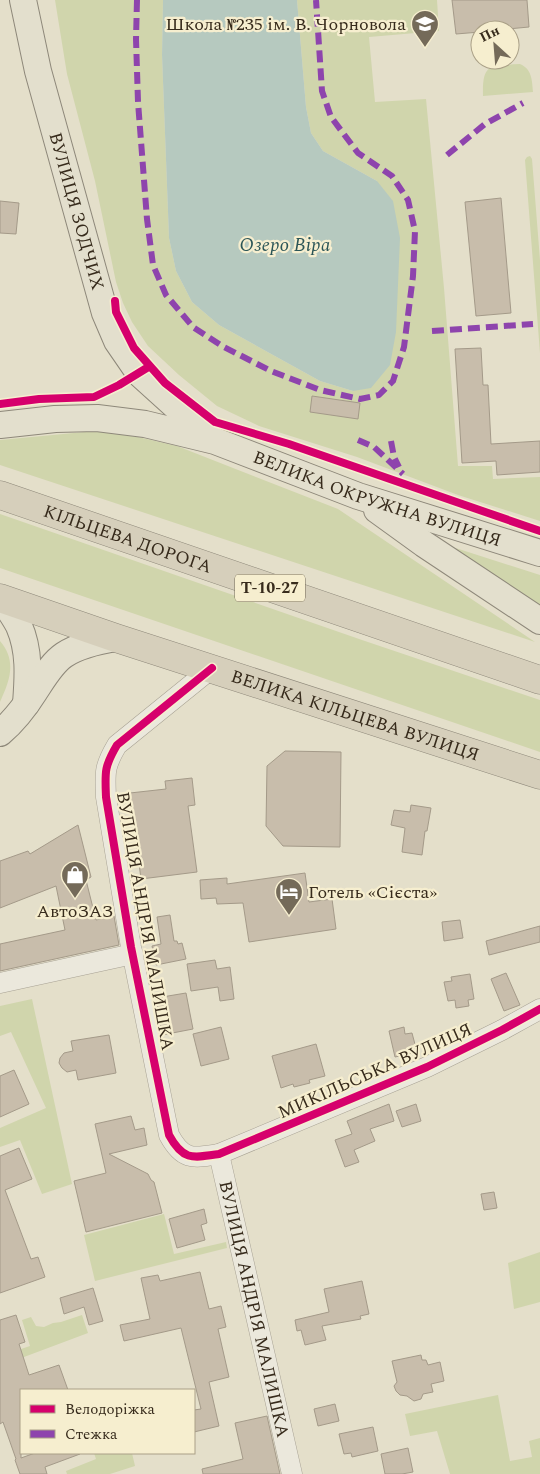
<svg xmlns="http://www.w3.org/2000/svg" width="540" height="1474" font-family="Spectral,serif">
<rect width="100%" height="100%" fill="#e4dfca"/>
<!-- green -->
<path fill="#d0d5ac" d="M55,0H163L162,55L169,238L176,271L192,302L219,325L320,381L353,391L377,181L323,151L311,133L306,107L297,0H437L439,31L369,37L375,102L426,99L444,288L458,466H492L493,479L540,477V521L458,495L357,457L259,426L217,406L179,375L148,346L132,322L123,303L116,282L95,181L67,74Z
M520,64C532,69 532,80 533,92L483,96C482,62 491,66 520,64Z
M530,156L532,159L540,260V353L525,160L527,157Z
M95,431L138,437L177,446L338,509L535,642L0,465V440Z
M0,514L362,640L540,700V752L0,568Z
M437,542L540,575V609Z
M0,641C17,661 10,680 0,702Z
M32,999L72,1184L42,1194L20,1140L0,1147V1128L46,1108L11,1032L0,1036V1006Z
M164,1214L174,1254L226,1242L227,1248L95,1281L84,1235Z
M540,1252V1302L514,1309L508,1263Z
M82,1315L88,1333L0,1366V1356L30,1346L22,1320L31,1317L36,1326L44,1327L53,1323L61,1322Z
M498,1395L510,1461L532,1457L529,1441L540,1438V1474H450L437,1431L410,1436L405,1414Z
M94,1453H132L135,1466L110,1474H67L66,1471L96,1459Z"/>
<!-- water -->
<path fill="#b6c9bf" d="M163,0H297L306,107L311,133L323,151L377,181L393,201L400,238L396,332L390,365L371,388L353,391L320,381L219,325L192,302L176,271L169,238L162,55Z"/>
<!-- building -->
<path fill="#c8bdab" stroke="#a49a89" d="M452,0H527L529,27L497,30H480V32L456,34Z
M501,198L511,313L476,316L465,202Z
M0,201L19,203L16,234L0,233Z
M481,348L483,385H488L491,444L540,441V472L497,475L496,461L462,463L455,349Z
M312,396L360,403L358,419L310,412Z
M285,751L341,752L340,847L283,846L266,826L267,766Z
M192,778L195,805L188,806L197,872L141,879L130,793L166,789L165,781Z
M411,805L431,808L427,831H425L422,855L402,852L405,828L391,825L394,810L410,812Z
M78,825L91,877L86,880L96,920L114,916L119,945L0,971V944L65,930L56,886L0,908V861L28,851L30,854Z
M305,873L309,902L332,899L336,929L249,942L243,903L217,904L216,898L201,899L200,880L227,878V884Z
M170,915L174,941H177L178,944L182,943L186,959L156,965L152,946L161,944L157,917Z
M460,920L463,938L444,941L442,922Z
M540,926V942L489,955L486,941Z
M215,960L217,969L230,967L234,999L220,1001L218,987L191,991L187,964Z
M506,973L520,1005L504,1011L491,979Z
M470,974L474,999L468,1000L469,1006L456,1008L455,1000L448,1001L444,982L452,981L451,977Z
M186,993L193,1029L162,1035L156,998Z
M221,1027L229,1059L201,1066L193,1034Z
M404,1027L405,1034L412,1033L417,1052L395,1057L389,1031Z
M109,1035L116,1073L78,1080L76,1070L67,1072L62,1068L59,1063L60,1058L64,1053L73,1051L71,1041Z
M316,1044L325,1076L309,1080L310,1083L294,1087L293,1084L281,1088L272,1056Z
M14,1070L29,1104L0,1117V1076Z
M389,1104L394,1121L370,1129L375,1141L354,1150L359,1162L345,1167L335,1140L352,1134L347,1121Z
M416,1104L421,1121L402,1127L396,1111Z
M131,1116L135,1130L144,1128L147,1145L109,1154L148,1174L151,1180L154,1182L162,1213L86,1232L74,1181L106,1173L95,1124Z
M19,1148L32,1179L5,1190L31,1259L38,1257L45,1277L0,1293V1156Z
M494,1192L497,1208L484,1210L481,1194Z
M204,1209L207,1223L201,1225L205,1240L177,1248L169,1219Z
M200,1272L209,1309L221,1306L226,1327L218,1329L229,1377L209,1382L219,1426L194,1432V1410L201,1409L181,1328L124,1341L120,1325L150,1319L141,1278L158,1275L160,1281Z
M362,1281L369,1314L360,1316L361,1319L322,1326L326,1340L305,1345L301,1330L297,1331L295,1320L329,1312L324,1289Z
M93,1288L103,1321L89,1325L84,1307L64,1314L60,1298Z
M16,1315L25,1342L19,1344L29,1375L59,1365L68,1390H21V1458L35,1453H79L80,1454L45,1467L47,1474H20L15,1460L16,1459L3,1422L0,1424V1320Z
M421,1355L422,1360H426L428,1365L440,1362L444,1381L431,1384L433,1392L423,1394L421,1399L414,1401L407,1396L400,1395L396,1391L394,1386L397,1382L392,1361Z
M335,1404L339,1421L318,1426L314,1409Z
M267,1416L280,1474H203L202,1469L243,1459L235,1423Z
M373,1427L378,1451L352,1457L351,1453L344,1454L339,1434Z
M408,1448L413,1472L402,1474H385L381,1454Z"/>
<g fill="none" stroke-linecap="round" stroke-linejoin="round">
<defs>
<g id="minor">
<path d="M212,668L117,745C104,767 105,772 106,797L131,947L169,1135C183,1161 193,1158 219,1154L427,1067L502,1030L540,1009"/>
<path d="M0,983L133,954"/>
<path id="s1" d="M219,1154L292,1474"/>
</g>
<g id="major">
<path id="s2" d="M23,0L38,71L105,313L117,341L139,373L212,439"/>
<path id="s3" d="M0,425L55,419L97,418L145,424L215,441L358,496L540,553"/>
<path d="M377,510L424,544L540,621"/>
<path d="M2,599C7,607 14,616 19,626C30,651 28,677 26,704"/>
<path d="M0,733C14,721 25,707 35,691C43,679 52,663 64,655C79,645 98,641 116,638"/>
</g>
<g id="highway">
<path id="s4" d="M0,495L540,680"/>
<path id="s5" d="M0,598L116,638L540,775"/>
</g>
</defs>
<!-- minor casing -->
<use href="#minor" stroke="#a8a294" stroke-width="21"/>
<!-- major casing -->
<use href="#major" stroke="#8e887a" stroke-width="28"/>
<!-- highway casing -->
<use href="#highway" stroke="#8e887a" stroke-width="29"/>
<!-- minor -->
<use href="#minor" stroke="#ebe8dc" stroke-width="20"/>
<!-- major -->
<use href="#major" stroke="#e3dfcd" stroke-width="26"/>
<!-- highway -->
<use href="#highway" stroke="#d6cfbb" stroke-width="28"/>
<!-- quiet -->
<path stroke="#8e44ad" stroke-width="6" stroke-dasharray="12 6" stroke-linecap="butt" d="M137,0L136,39L138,102L147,219L153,265L166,295L193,327L222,346L271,371L320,390L360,399L379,395L393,381L404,347L413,276L415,231L408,200L392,176L358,153L331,117L322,91L316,0
M447,155L485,124L523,103
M432,331L533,324
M358,440L374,447L403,474
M391,441L394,457L399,467"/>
<defs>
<path id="cycleway" d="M115,301L116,312L134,348L165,383L215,422L289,444L540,531
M0,404L39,399L94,397L119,385L150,366
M212,668L117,745C104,767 105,772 106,797L131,947L169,1135C183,1161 193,1158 219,1154L427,1067L502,1030L540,1009"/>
</defs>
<!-- cycleway casing -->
<use href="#cycleway" stroke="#f6eecf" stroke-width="11"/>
<!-- cycleway -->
<use href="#cycleway" stroke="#d6006c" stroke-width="8"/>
</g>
<!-- icons -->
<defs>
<symbol id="school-pin" viewBox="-11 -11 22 30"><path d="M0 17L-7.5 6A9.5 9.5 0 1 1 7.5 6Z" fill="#746a59" stroke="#f6eecf"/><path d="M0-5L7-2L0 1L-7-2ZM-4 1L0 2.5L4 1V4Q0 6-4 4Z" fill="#fff"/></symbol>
<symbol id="shop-pin" viewBox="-11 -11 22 30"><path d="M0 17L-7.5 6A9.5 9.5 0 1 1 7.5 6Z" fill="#746a59" stroke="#f6eecf"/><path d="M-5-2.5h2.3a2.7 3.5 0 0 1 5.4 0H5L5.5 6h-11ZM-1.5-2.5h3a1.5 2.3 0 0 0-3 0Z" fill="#fff"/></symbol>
<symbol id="hotel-pin" viewBox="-11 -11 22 30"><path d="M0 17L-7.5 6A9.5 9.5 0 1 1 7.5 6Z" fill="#746a59" stroke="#f6eecf"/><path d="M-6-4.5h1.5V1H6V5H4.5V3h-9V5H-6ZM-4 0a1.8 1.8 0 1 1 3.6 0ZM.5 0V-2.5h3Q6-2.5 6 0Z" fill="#fff"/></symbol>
</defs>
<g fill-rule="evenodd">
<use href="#school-pin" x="409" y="8" width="32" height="43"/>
<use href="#shop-pin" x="59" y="859" width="32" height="43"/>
<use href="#hotel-pin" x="273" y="876" width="32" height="43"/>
</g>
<g text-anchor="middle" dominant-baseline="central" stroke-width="4.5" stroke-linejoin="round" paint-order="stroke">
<!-- shield labels -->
<rect fill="#f6eecf" stroke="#706652" stroke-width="1" x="235" y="574.5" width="70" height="27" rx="4"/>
<g font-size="16" font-weight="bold" fill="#372b1c">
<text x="270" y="588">Т-10-27</text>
</g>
<!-- poi labels -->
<g font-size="18" fill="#372b1c" stroke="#f6eecf" text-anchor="end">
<text x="406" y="24">Школа №235 ім. В. Чорновола</text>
<text x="308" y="892" text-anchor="start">Готель «Сієста»</text>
<text x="75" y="911" text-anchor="middle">АвтоЗАЗ</text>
</g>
<!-- street labels -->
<g font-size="18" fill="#372b1c" stroke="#f6eecf">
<text stroke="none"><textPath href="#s2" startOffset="218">ВУЛИЦЯ ЗОДЧИХ</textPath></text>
<text stroke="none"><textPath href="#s3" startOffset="390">ВЕЛИКА ОКРУЖНА ВУЛИЦЯ</textPath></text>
<text stroke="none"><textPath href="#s4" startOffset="135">КІЛЬЦЕВА ДОРОГА</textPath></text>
<text stroke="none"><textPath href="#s5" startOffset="374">ВЕЛИКА КІЛЬЦЕВА ВУЛИЦЯ</textPath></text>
<text transform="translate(145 921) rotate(80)">ВУЛИЦЯ АНДРІЯ МАЛИШКА</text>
<text transform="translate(375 1071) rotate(-24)">МИКІЛЬСЬКА ВУЛИЦЯ</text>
<text stroke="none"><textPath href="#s1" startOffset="159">ВУЛИЦЯ АНДРІЯ МАЛИШКА</textPath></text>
</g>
<!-- water labels -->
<g font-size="19" font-style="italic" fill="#2b5557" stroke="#f6eecf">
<text x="285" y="245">Озеро Віра</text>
</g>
</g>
<!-- legend -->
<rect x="20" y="1389" width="175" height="65" fill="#f6eecf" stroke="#aaa087"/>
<rect x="30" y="1405" width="25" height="8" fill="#d6006c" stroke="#aaa087"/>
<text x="65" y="1414" font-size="15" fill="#372b1c">Велодоріжка</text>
<rect x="30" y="1430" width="25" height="8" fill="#8e44ad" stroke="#aaa087"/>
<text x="65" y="1439" font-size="15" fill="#372b1c">Стежка</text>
<!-- north arrow -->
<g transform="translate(495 45) rotate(334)"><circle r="24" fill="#f6eecf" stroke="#aaa087"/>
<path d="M0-4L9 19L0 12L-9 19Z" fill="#746a59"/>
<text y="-8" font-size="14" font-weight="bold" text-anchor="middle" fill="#372b1c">Пн</text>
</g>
</svg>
